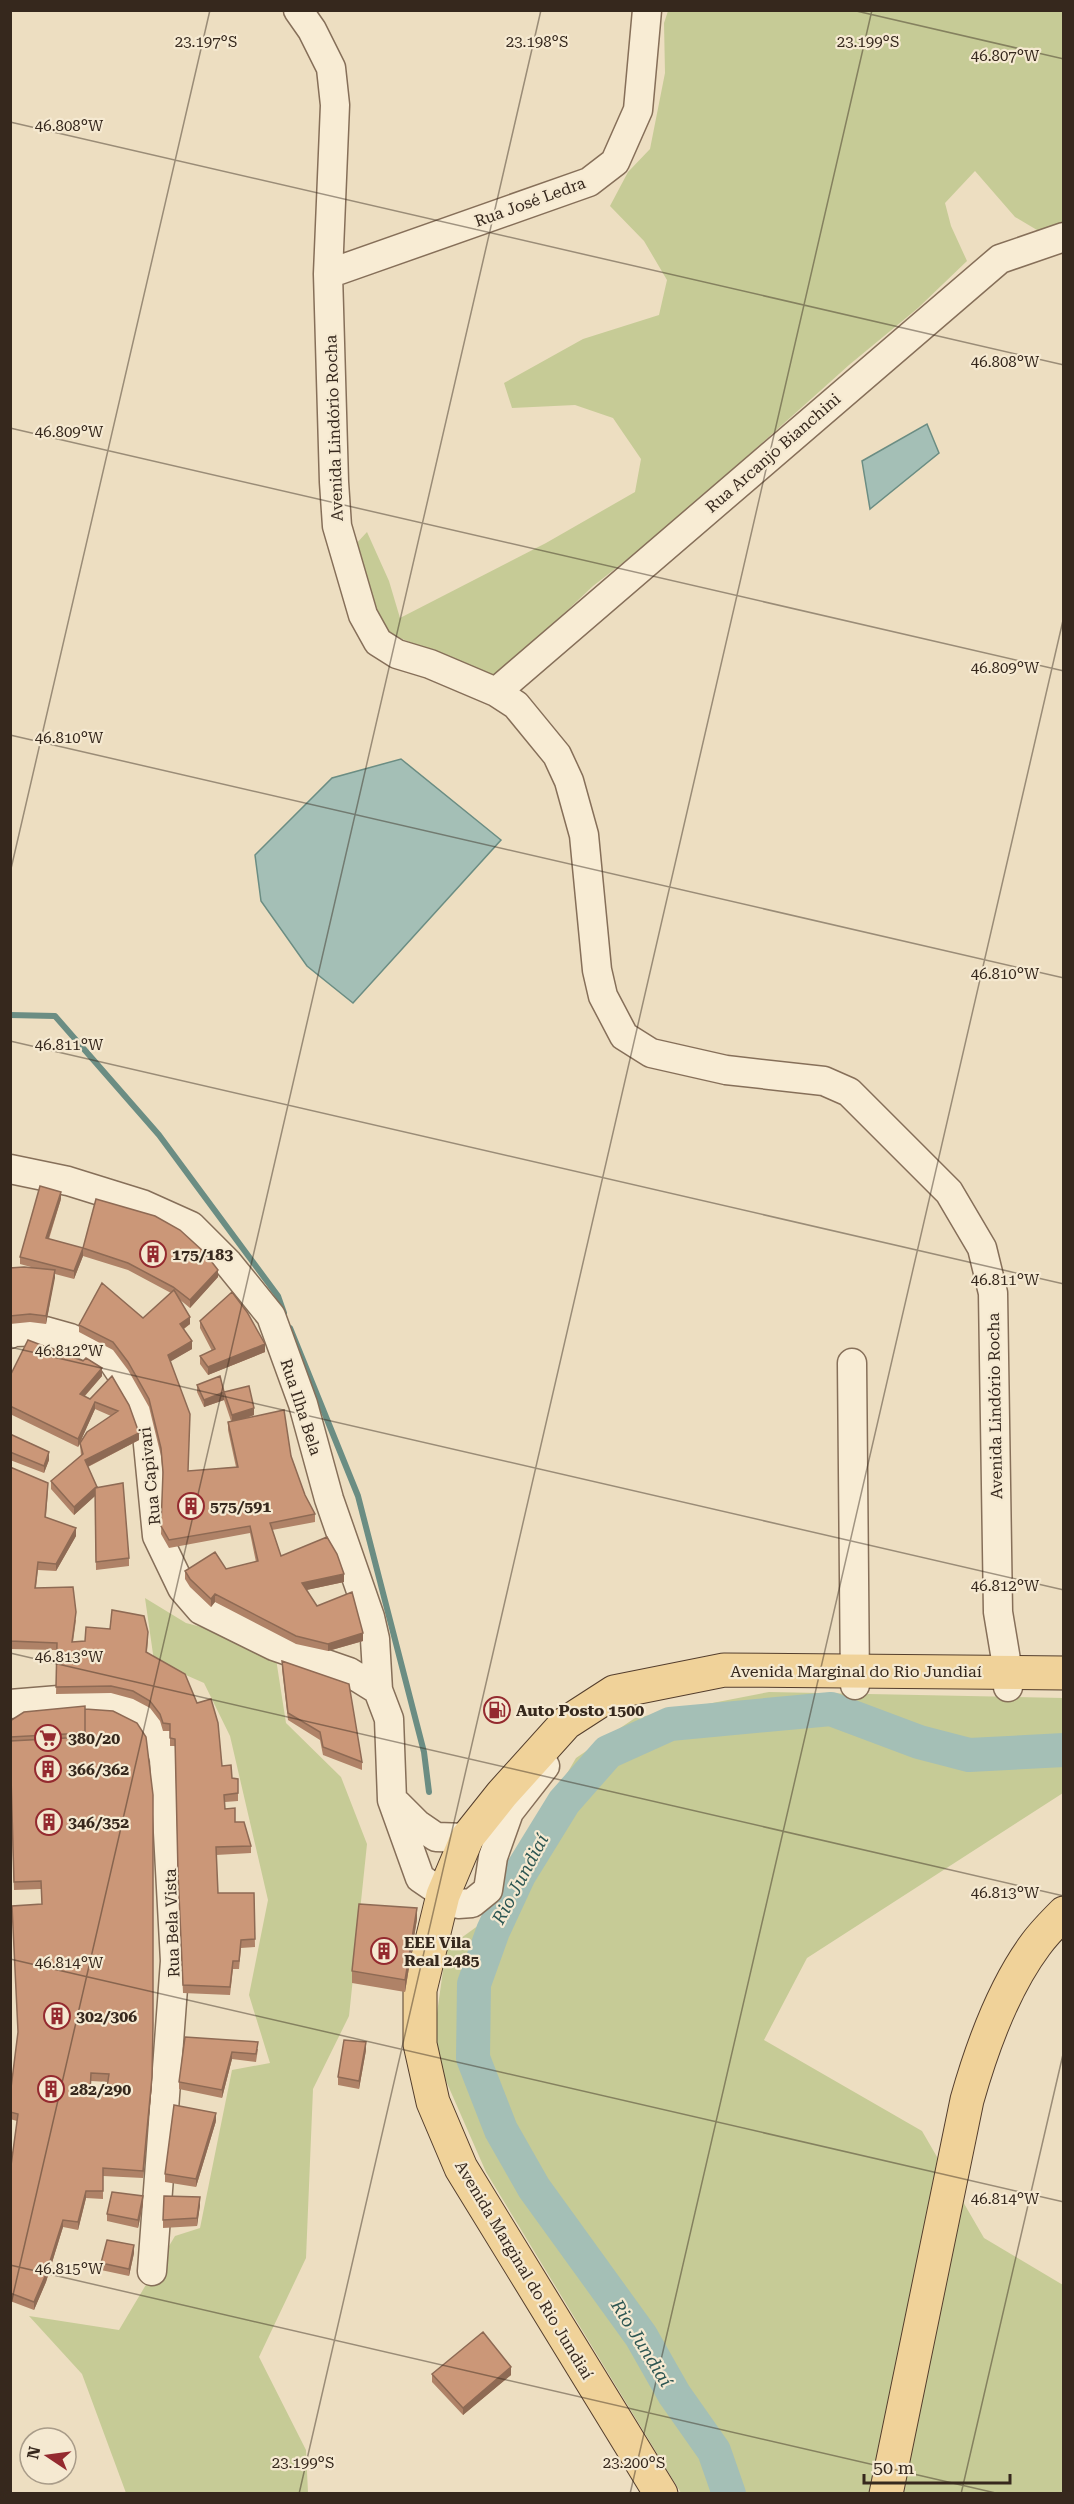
<svg xmlns="http://www.w3.org/2000/svg" width="1074" height="2504" font-family="'Roboto Serif',serif">
<rect width="100%" height="100%" fill="#eddec1"/>
<!-- green -->
<path fill="#c6cb96" d="M668,11H1063V231L1037,230L1015,217L975,171L945,203L951,226L967,261L918,308L849,365L665,530L593,586L498,676L483,673L381,630L354,546L367,532L389,581L400,618L546,543L635,492L641,459L613,418L575,405L512,408L504,383L583,339L659,315L667,280L644,241L610,206L628,172L650,149L665,73L664,23Z
M145,1598L186,1623L274,1646L286,1723L341,1777L367,1844L349,2016L313,2089L306,2258L259,2357L306,2450L308,2493H126L82,2374L29,2316L119,2330L175,2236L200,2228L232,2070L270,2063L249,1995L268,1900L230,1736L204,1683L154,1661Z
M769,1692L1063,1698V1793L807,1958L764,2040L922,2131L984,2238L1063,2285V2493H681L486,2172L432,2049L446,1949L479,1925L576,1758L635,1718Z"/>
<!-- water -->
<path fill="#a4bfb6" stroke="#6b8d83" stroke-width="1.5" d="M927,424L939,453L870,509L862,461Z
M401,759L501,840L353,1003L307,966L261,901L255,855L332,778Z"/>
<g fill="none" stroke-linecap="round" stroke-linejoin="round">
<!-- stream -->
<path stroke="#6b8d83" stroke-width="6" d="M10,1015L55,1016L159,1135L278,1296L284,1313
M290,1328L358,1496L424,1752L429,1792
M467,1959L474,1984"/>
<!-- river -->
<path stroke="#a4bfb6" stroke-width="34" d="M729,2494L714,2451L674,2394L641,2336L534,2188L501,2130L473,2058L474,1984L493,1931L519,1875L564,1802L608,1752L670,1724L831,1709L919,1742L969,1755L1064,1750"/>
<defs>
<path id="minor" d="M298,10L312,30L331,68L335,105L328,274L334,482L337,526L363,615L378,642L397,654L430,664L496,692L516,705L557,755L569,781L584,835L597,970L603,996L624,1036L651,1053L726,1070L824,1081L849,1092L949,1192L982,1248L993,1293L998,1612L1008,1672V1687
M328,274L589,182L615,162L638,110L647,10
M496,692L1000,259L1064,237
M10,1169L68,1181L142,1204L191,1226L228,1263L271,1316L303,1404L329,1499L370,1617L375,1639L378,1690L389,1719L392,1800L420,1878L458,1904L472,1903L488,1890L493,1857L509,1812L545,1766
M10,1334L14,1332L45,1331L70,1338L110,1357L132,1390L146,1424L157,1536L182,1588L201,1610L274,1646L349,1672L378,1690
M852,1363L855,1685
M10,1704L71,1699L128,1706L155,1729L164,1759L175,1961L152,2271
M397,1804L417,1824L436,1837L467,1838"/>
<path id="major" d="M661,2494L461,2168L433,2102L420,2044V1990L443,1895L467,1838L502,1794L566,1723L614,1692L724,1670L1064,1673
M886,2494L967,2100C982,2047 1003,1988 1036,1944C1044,1933 1054,1923 1064,1913"/>
</defs>
<!-- minor casing -->
<use href="#minor" stroke="#866f59" stroke-width="31"/>
<!-- major casing -->
<use href="#major" stroke="#543e2d" stroke-width="35"/>
<!-- minor -->
<use href="#minor" stroke="#f8ecd4" stroke-width="28"/>
<!-- major -->
<use href="#major" stroke="#f0d299" stroke-width="33"/>
</g>
<!-- wall -->
<path fill="#af8267" fill-rule="evenodd" d="M61,1199L49,1239L83,1248L218,1277L190,1308L179,1299L190,1324L184,1329L192,1349L170,1361L188,1471L236,1467L228,1430V1422L231,1421L224,1400L204,1407L197,1392V1385L224,1392L254,1415L244,1419L291,1456L305,1495L315,1514V1522L272,1530L281,1556L344,1582L306,1590L317,1606L363,1641L328,1651L296,1644L215,1602L211,1607L190,1587L185,1579V1571L226,1569L256,1562L250,1533L169,1548L161,1534L163,1478L161,1456L149,1407L128,1370L113,1350L79,1332V1325L143,1318L171,1293L128,1270L83,1256L74,1279L55,1274L46,1324L30,1322L10,1324V1268L31,1267L20,1264V1257Z
M200,1321L265,1352L208,1375L200,1364V1356L212,1351L200,1328Z
M10,1376H102L85,1396L90,1399L112,1376L139,1440L88,1467L129,1558V1566L96,1570L95,1496L74,1515L51,1489V1481L81,1456L80,1444L78,1447L10,1414ZM95,1409L111,1416L81,1440Z
M10,1434L49,1460L44,1473L10,1460Z
M10,1467L48,1491L46,1517L76,1536L56,1571L38,1570L36,1588L76,1620L73,1642L148,1640L147,1652L222,1766L232,1778L238,1779V1801L225,1802V1809L251,1846V1853L216,1855L218,1893H254L255,1947L241,1948L239,1969H233L230,1995L183,1993L178,1880L175,1746H170V1731H163L160,1721L150,1708L133,1699L111,1693L56,1694L57,1650L10,1649Z
M282,1661L362,1762V1770L323,1755L320,1740L288,1720L282,1669Z
M85,1709L152,2085L143,2178L103,2176V2199L86,2198L78,2230L63,2227L46,2282L34,2310L10,2301V2173L17,2121L10,2119V2096L42,1904L41,1889L14,1890L10,1777V1721ZM91,2081L108,2082L106,2094L91,2092Z
M417,1919L405,1992L352,1983V1971Z
M185,2037L258,2049L256,2062L232,2059L222,2098L179,2089V2082Z
M366,2050L359,2089L338,2085V2077Z
M216,2121L196,2187L165,2182V2174Z
M143,2204L138,2228L107,2221V2214Z
M200,2205L197,2226L163,2228V2220Z
M134,2253L129,2276L101,2270V2263Z
M432,2374L511,2375L463,2415L432,2382Z"/>
<!-- shaded-wall -->
<path fill="#8e6a54" d="M61,1192V1199L46,1246V1238Z
M83,1248V1256L74,1279V1271Z
M55,1270V1278L46,1324V1316Z
M218,1270V1277L190,1308V1300Z
M190,1317V1324L180,1331V1324Z
M192,1341V1349L168,1363V1355Z
M265,1344V1352L208,1375V1367Z
M102,1368V1376L80,1401V1394Z
M224,1392V1400L204,1407V1400Z
M95,1402V1409L78,1447V1439Z
M254,1408V1415L232,1423V1415Z
M139,1433V1440L85,1468V1460Z
M49,1452V1460L44,1473V1466Z
M95,1488V1496L74,1515V1507Z
M76,1528V1536L56,1571V1564Z
M344,1574V1582L302,1591V1583Z
M215,1594V1602L211,1607V1599Z
M363,1633V1641L328,1651V1644Z
M417,1908V1919L405,1992V1980Z
M153,2025L152,2085L143,2178V2171Z
M366,2042V2050L359,2089V2081Z
M232,2052V2059L222,2098V2090Z
M216,2113V2121L196,2187V2179Z
M86,2191V2198L78,2230V2222Z
M143,2196V2204L138,2228V2220Z
M200,2197V2205L197,2226V2218Z
M63,2220V2227L46,2282L34,2310V2302Z
M134,2245V2253L129,2276V2269Z
M511,2367V2375L463,2415V2408Z"/>
<!-- building -->
<path fill="#cb9778" stroke="#8e6a54" stroke-width="1.5" fill-rule="evenodd" d="M40,1186L61,1192L46,1238L83,1248L74,1271L20,1257Z
M96,1199L155,1216L180,1230L204,1252L218,1270L190,1300L173,1287L128,1263L83,1248Z
M24,1267L55,1270L46,1316L30,1314L10,1316V1268Z
M102,1283L143,1318L174,1290L190,1317L180,1324L192,1341L168,1355L190,1414L188,1471L238,1467L228,1422L284,1410L291,1456L305,1495L315,1514L270,1523L281,1556L327,1537L337,1554L344,1574L302,1583L317,1606L352,1592L363,1633L328,1644L296,1636L215,1594L211,1599L190,1579L185,1571L215,1552L226,1569L258,1561L250,1526L169,1540L161,1526L163,1472L161,1448L149,1399L128,1362L113,1342L79,1325Z
M232,1292L247,1312L265,1344L208,1367L200,1356L215,1349L200,1321Z
M28,1340L83,1361L86,1358L102,1368L80,1394L90,1399L112,1376L129,1405L139,1433L85,1460L97,1487L95,1488L123,1483L129,1558L96,1562L95,1488L74,1507L51,1481L83,1454L80,1443L87,1432L118,1411L95,1402L78,1439L10,1406V1376Z
M220,1376L224,1392L204,1400L197,1385Z
M249,1386L254,1408L232,1415L224,1392Z
M10,1434L49,1452L44,1466L10,1452Z
M10,1467L48,1483L45,1517L76,1528L56,1564L38,1562L35,1588L73,1587L76,1612L72,1642L85,1641L86,1627L110,1629L112,1610L144,1616L148,1632L146,1652L185,1674L197,1703L211,1699L218,1723L222,1766L231,1765L232,1778L238,1779V1793L224,1795L225,1809L235,1808V1822H244L251,1846L216,1847L218,1893H254L255,1939L241,1940L239,1961H233L230,1987L183,1985L178,1872L175,1739L170,1738V1724L163,1723L160,1714L150,1701L133,1691L111,1686L56,1687L57,1643L10,1641Z
M282,1661L349,1684L362,1762L323,1747L320,1732L288,1713Z
M85,1706V1733L10,1737V1721L24,1712Z
M85,1709L113,1711L137,1723L146,1737L153,1795V2025L152,2077L143,2171L103,2168V2191H86L78,2222L63,2220L46,2274L34,2302L10,2293V2173L18,2114L10,2112V2096L18,2032L12,1906L42,1904L41,1881L14,1882L10,1741L85,1737ZM91,2073L109,2074L106,2094L90,2092Z
M359,1904L417,1908L405,1980L352,1971Z
M185,2037L258,2042L256,2054L232,2052L222,2090L179,2082Z
M344,2040L366,2042L359,2081L338,2077Z
M174,2105L216,2113L196,2179L165,2174Z
M112,2192L143,2196L138,2220L107,2214Z
M164,2196L200,2197L197,2218L163,2220Z
M107,2240L134,2245L129,2269L101,2263Z
M483,2332L511,2367L463,2408L432,2374Z"/>
<!-- ticks -->
<path fill="none" stroke="#36281d" stroke-width="1.5" stroke-opacity="0.45" d="M852,10L1064,59M10,122L1064,365M10,428L1064,671M10,735L1064,978M10,873L210,10M10,1041L1064,1284M10,1347L1064,1590M10,1653L1064,1896M10,1959L1064,2202M10,2265L1000,2494M10,2308L541,10M299,2494L872,10M630,2494L1064,616M961,2494L1064,2050"/>
<!-- icons -->
<defs>
<symbol id="building-ring" viewBox="-11 -11 22 22"><circle r="9.5" fill="#f5e9d1" stroke="#942a2f" stroke-width="1.5"/><path d="M-4-6H4V6H1V3H-1V6H-4ZM-2.5-4.3h1.7v1.8h-1.7ZM.8-4.3h1.7v1.8H.8ZM-2.5-1h1.7V.8h-1.7ZM.8-1h1.7V.8H.8Z" fill="#942a2f"/></symbol>
<symbol id="fuel-ring" viewBox="-11 -11 22 22"><circle r="9.5" fill="#f5e9d1" stroke="#942a2f" stroke-width="1.5"/><path d="M-5.5-6h7V0h2V4h1.3V-2.5L3-4.5l.8-.8L6-3V5H2.5V1h-1V6h-7ZM-4.2-4.7v3.2H.2V-4.7Z" fill="#942a2f"/></symbol>
<symbol id="supermarket-ring" viewBox="-11 -11 22 22"><circle r="9.5" fill="#f5e9d1" stroke="#942a2f" stroke-width="1.5"/><path d="M-6-5.5h2.5l.6 2H6L4.5 2H-2.5L-4.4-4H-6ZM-1.5 3.2a1.3 1.3 0 1 0 .1 0ZM3 3.2a1.3 1.3 0 1 0 .1 0Z" fill="#942a2f"/></symbol>
</defs>
<g fill-rule="evenodd">
<use href="#building-ring" x="138" y="1239" width="30" height="30"/>
<use href="#building-ring" x="176" y="1491" width="30" height="30"/>
<use href="#fuel-ring" x="482" y="1695" width="30" height="30"/>
<use href="#supermarket-ring" x="33" y="1723" width="30" height="30"/>
<use href="#building-ring" x="33" y="1754" width="30" height="30"/>
<use href="#building-ring" x="34" y="1807" width="30" height="30"/>
<use href="#building-ring" x="369" y="1936" width="30" height="30"/>
<use href="#building-ring" x="42" y="2001" width="30" height="30"/>
<use href="#building-ring" x="36" y="2074" width="30" height="30"/>
</g>
<g text-anchor="middle" dominant-baseline="central" stroke-width="4.5" stroke-linejoin="round" paint-order="stroke">
<!-- street labels -->
<g font-size="16" fill="#36281d" stroke="#f5e9d1">
<text transform="translate(530 202) rotate(-20)">Rua José Ledra</text>
<text transform="translate(334 428) rotate(-92)">Avenida Lindório Rocha</text>
<text transform="translate(773 453) rotate(-41)">Rua Arcanjo Bianchini</text>
<text transform="translate(995 1406) rotate(-91)">Avenida Lindório Rocha</text>
<text transform="translate(301 1407) rotate(72)">Rua Ilha Bela</text>
<text transform="translate(150 1476) rotate(-96)">Rua Capivari</text>
<text x="856" y="1671">Avenida Marginal do Rio Jundiaí</text>
<text transform="translate(172 1923) rotate(-92)">Rua Bela Vista</text>
<text transform="translate(524 2270) rotate(59)">Avenida Marginal do Rio Jundiaí</text>
</g>
<!-- poi labels -->
<g font-size="16" font-weight="bold" fill="#36281d" stroke="#f5e9d1" text-anchor="start">
<text x="172" y="1254">175/183</text>
<text x="210" y="1506">575/591</text>
<text x="516" y="1710">Auto Posto 1500</text>
<text x="68" y="1738">380/20</text>
<text x="68" y="1769">366/362</text>
<text x="68" y="1822">346/352</text>
<text x="404" y="1942">EEE Vila<tspan x="404" dy="18">Real 2485</tspan></text>
<text x="76" y="2016">302/306</text>
<text x="70" y="2089">282/290</text>
</g>
<!-- water labels -->
<g font-size="18" font-style="italic" fill="#2d5652" stroke="#f5e9d1">
<text transform="translate(520 1879) rotate(-62)">Rio Jundiaí</text>
<text transform="translate(642 2343) rotate(58)">Rio Jundiaí</text>
</g>
</g>
<g font-size="15" text-anchor="middle" fill="#36281d" stroke="#f5e9d1" stroke-width="4.5" stroke-linejoin="round" paint-order="stroke">
<text x="206" y="47">23.197°S</text>
<text x="537" y="47">23.198°S</text>
<text x="868" y="47">23.199°S</text>
<text x="1005" y="61">46.807°W</text>
<text x="69" y="131">46.808°W</text>
<text x="1005" y="367">46.808°W</text>
<text x="69" y="437">46.809°W</text>
<text x="1005" y="673">46.809°W</text>
<text x="69" y="743">46.810°W</text>
<text x="1005" y="979">46.810°W</text>
<text x="69" y="1050">46.811°W</text>
<text x="1005" y="1285">46.811°W</text>
<text x="69" y="1356">46.812°W</text>
<text x="1005" y="1591">46.812°W</text>
<text x="69" y="1662">46.813°W</text>
<text x="1005" y="1898">46.813°W</text>
<text x="69" y="1968">46.814°W</text>
<text x="1005" y="2204">46.814°W</text>
<text x="69" y="2274">46.815°W</text>
<text x="303" y="2468">23.199°S</text>
<text x="634" y="2468">23.200°S</text>
</g>
<!-- border -->
<rect width="1074" height="2504" fill="none" stroke="#36281d" stroke-width="24"/>
<!-- north arrow -->
<g transform="translate(48 2456) rotate(283)"><circle r="28" fill="#f5e9d1" stroke="#a99c89" stroke-width="1.5"/>
<path d="M0-4.5L10 22L0 15L-10 22Z" fill="#942a2f"/>
<text y="-9" font-size="16" font-weight="bold" text-anchor="middle" fill="#36281d">N</text>
</g>
<!-- scale -->
<path d="M864 2474v9h146v-9" fill="none" stroke="#36281d" stroke-width="3"/>
<text x="873" y="2474" font-size="18" fill="#36281d" stroke="#f5e9d1" stroke-width="4.5" paint-order="stroke">50 m</text>
</svg>
